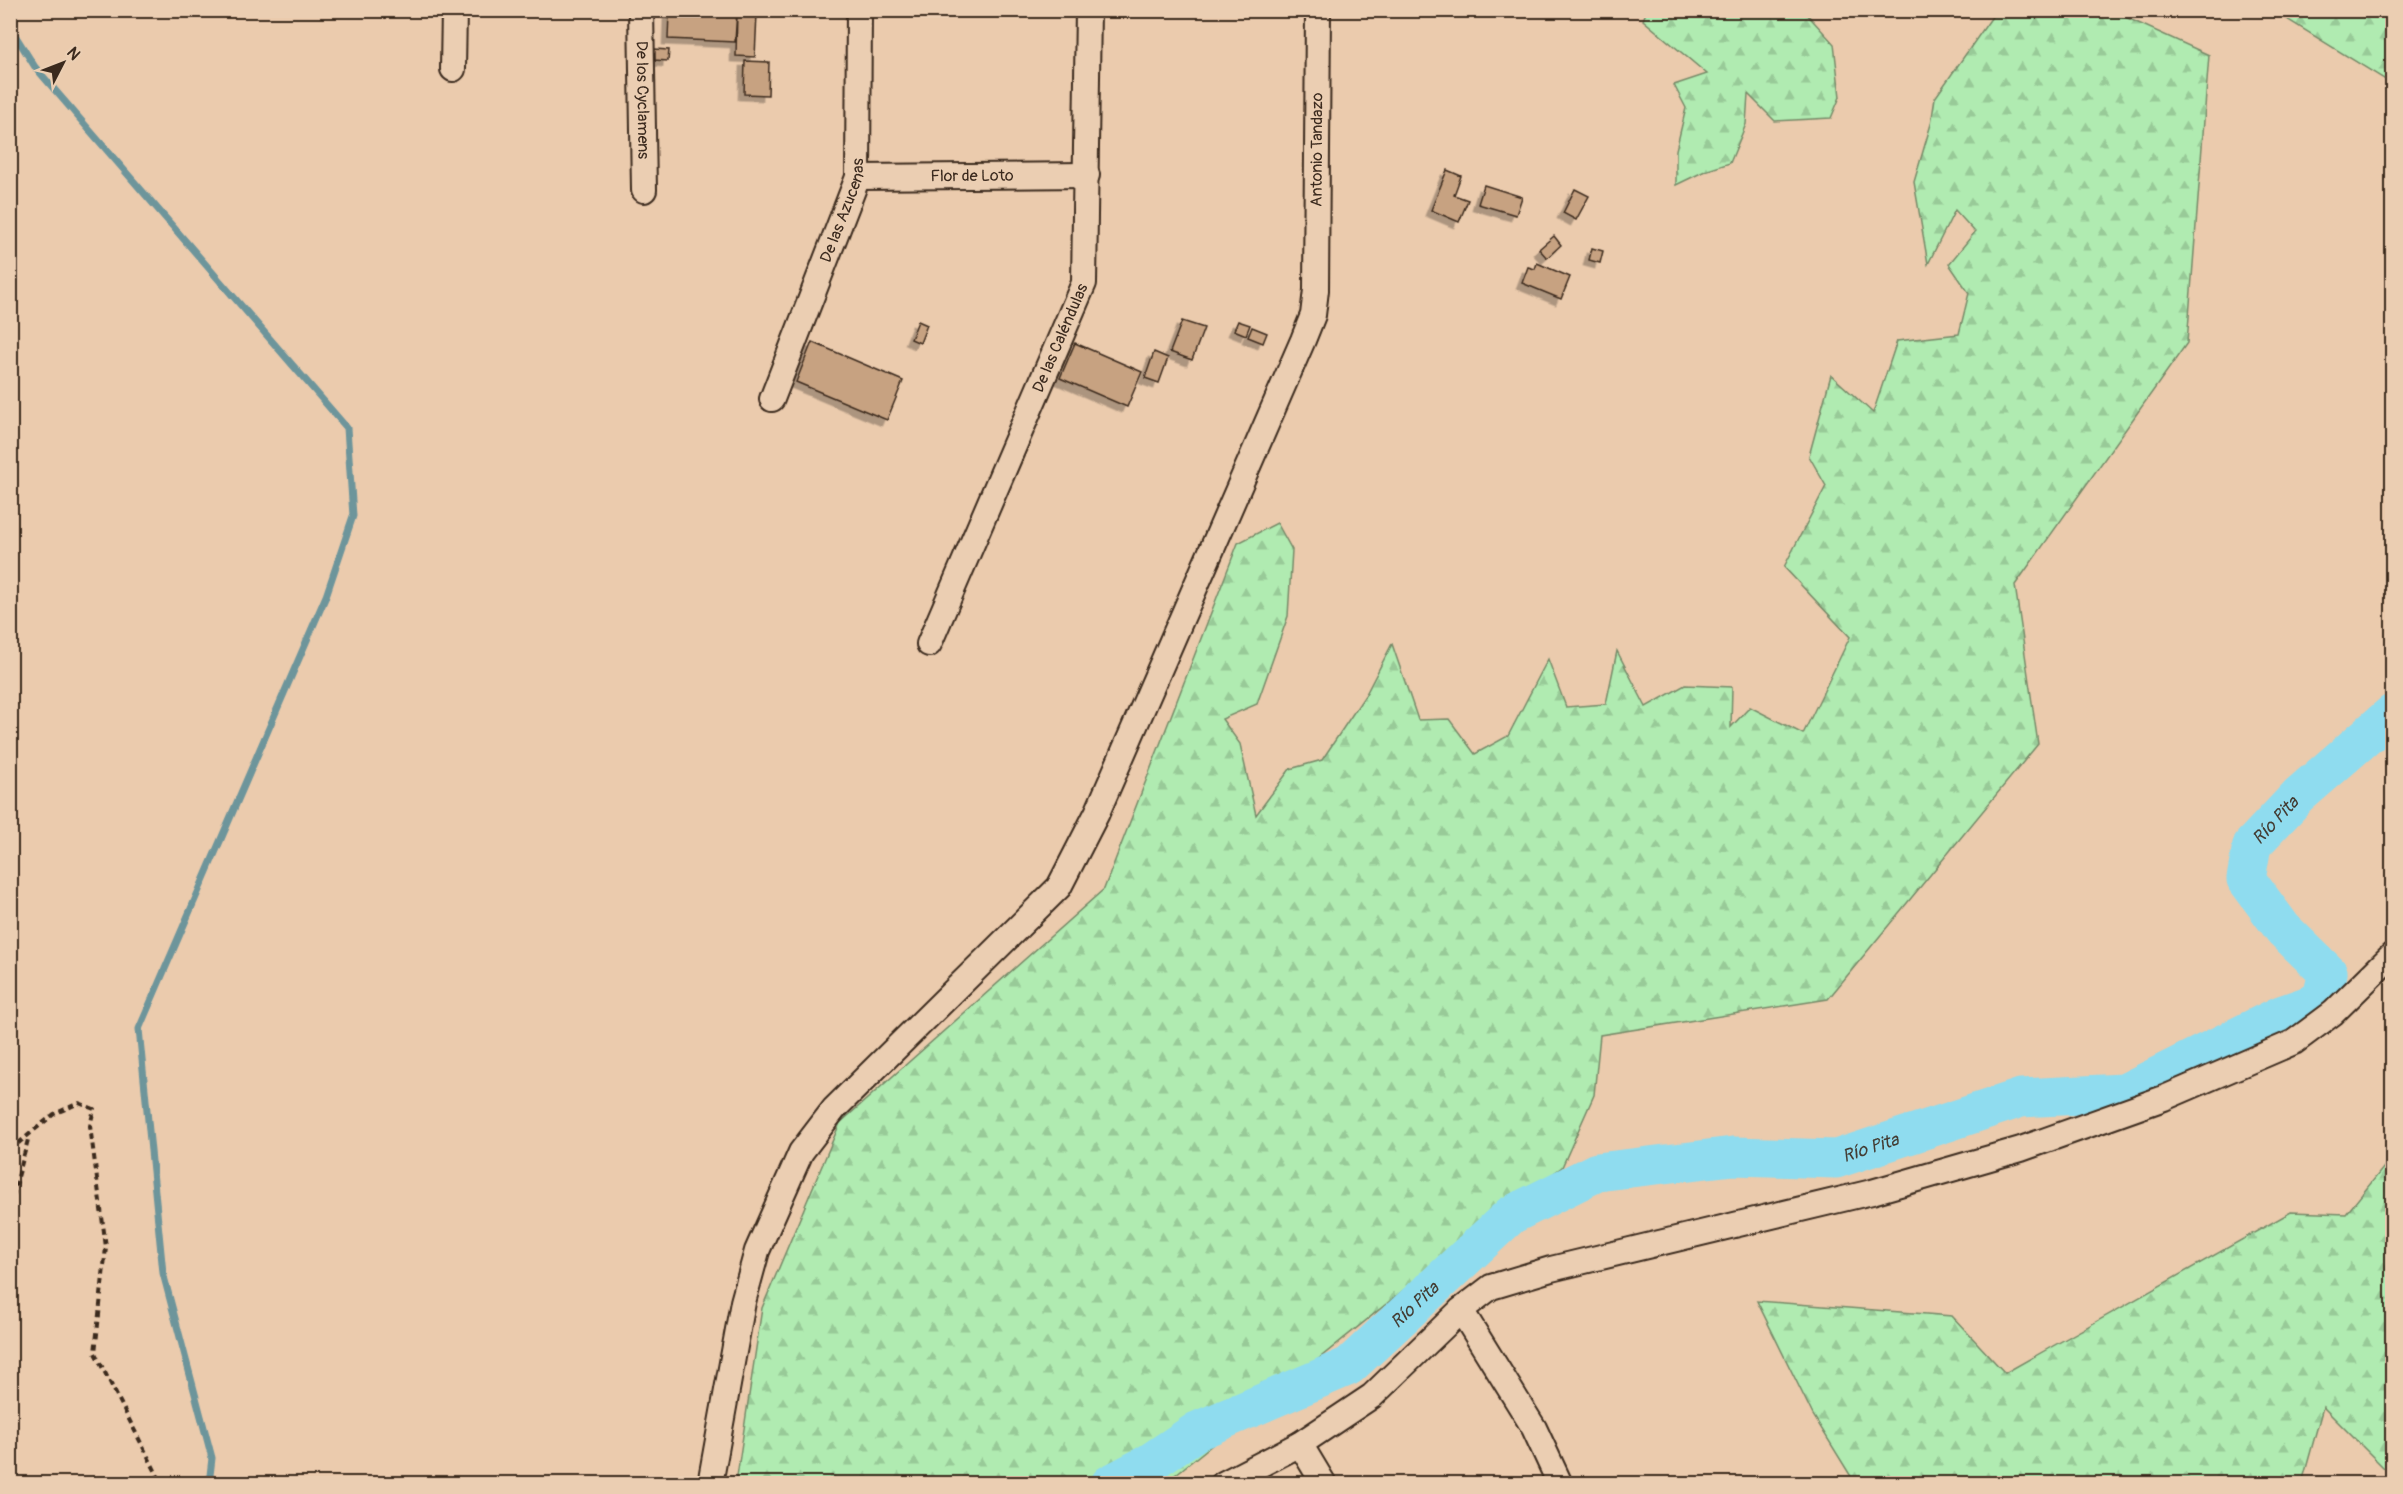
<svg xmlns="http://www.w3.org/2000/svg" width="2403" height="1494" font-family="Pangolin,sans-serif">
<defs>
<pattern id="forest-firs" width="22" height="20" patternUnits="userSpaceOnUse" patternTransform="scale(1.5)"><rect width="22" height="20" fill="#b0ebb1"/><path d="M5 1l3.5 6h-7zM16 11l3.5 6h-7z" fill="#98ca98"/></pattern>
<filter id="shadow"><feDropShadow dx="-5.5" dy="5.5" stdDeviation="0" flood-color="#0004"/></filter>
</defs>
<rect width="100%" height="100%" fill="#ebcbad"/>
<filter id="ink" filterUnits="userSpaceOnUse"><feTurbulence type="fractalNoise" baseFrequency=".0167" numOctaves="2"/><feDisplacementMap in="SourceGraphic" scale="12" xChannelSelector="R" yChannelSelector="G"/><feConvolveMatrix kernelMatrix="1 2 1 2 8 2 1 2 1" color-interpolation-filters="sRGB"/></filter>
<g filter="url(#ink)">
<!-- forest -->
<path fill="url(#forest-firs)" stroke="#768a68" stroke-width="1.5" d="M1647,10L1804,11L1834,44L1840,97L1831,118L1775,121L1748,94L1746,124L1730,163L1705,171L1676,185V150L1686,108L1674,85L1707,74L1643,20Z
M1996,11H2112L2209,55L2187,343L2015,585L2038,744L1828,999L1600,1035L1594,1095L1562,1167L1500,1212L1165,1483H736L762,1308L840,1123L1104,889L1238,543L1277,523L1292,550L1288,616L1257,704L1222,719L1240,744L1256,815L1290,769L1322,760L1366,694L1392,644L1418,720L1449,719L1475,754L1508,736L1548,659L1566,707L1606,704L1617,651L1646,707L1685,685L1732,687L1731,727L1750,707L1803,734L1850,637L1784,567L1826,486L1809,456L1831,375L1873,413L1897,341L1959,334L1969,293L1949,264L1975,232L1955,210L1928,264L1914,182L1931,124L1935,98Z
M2274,11H2392V84Z
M2392,1157V1476L2323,1407L2302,1483H1855L1813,1415L1757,1301L1952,1316L2005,1373L2291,1212L2346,1214Z"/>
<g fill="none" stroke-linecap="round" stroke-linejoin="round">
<!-- stream -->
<path stroke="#6d959b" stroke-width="7" d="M10,27L35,67L347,428L353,516L326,596L139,1029L163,1273L212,1458L209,1484"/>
<!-- river -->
<path stroke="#8fdcef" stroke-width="39" id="s1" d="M1110,1484L1148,1464L1197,1431L1349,1366L1511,1215L1597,1172L1733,1156L1836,1159L2021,1098L2124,1093L2281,1015L2321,1001L2328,973L2283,929L2246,879L2252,845L2299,795L2392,714"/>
</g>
<!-- building -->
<path fill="#c7a281" stroke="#3b2a1e" stroke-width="1.5" filter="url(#shadow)" d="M657,10H737L735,42L668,39L669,12Z
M737,12L757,13L755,57L736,56Z
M654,49L669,50L668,61L654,60Z
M745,61L769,62L768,95L744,94Z
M1447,170L1461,176L1454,195L1468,200L1459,222L1431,210Z
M1484,185L1522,197L1516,215L1478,204Z
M1575,189L1589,196L1576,220L1563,213Z
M1554,236L1561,245L1547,258L1539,249Z
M1592,248L1603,251L1600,263L1589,260Z
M1537,263L1570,277L1561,299L1522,283L1528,267L1535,269Z
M918,321L927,325L920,343L911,339Z
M1182,321L1204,328L1192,360L1170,352Z
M1238,321L1250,325L1246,335L1234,330Z
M1252,327L1267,333L1263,343L1248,337Z
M812,342L903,381L887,420L796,382Z
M1075,343L1142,372L1127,407L1060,378Z
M1154,352L1168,358L1159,383L1145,378Z"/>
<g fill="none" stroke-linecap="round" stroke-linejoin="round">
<defs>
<g id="minor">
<path id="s2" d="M641,10L644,190"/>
<path d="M453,69L454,10"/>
<path id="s3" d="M858,177L1087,175"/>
<path id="s4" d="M772,399L858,177L859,10"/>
<path id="s5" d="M929,644L1084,283L1088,10"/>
<path d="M1461,1310L1534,1428L1560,1484"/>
<path d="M1300,1444L1324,1484"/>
<path id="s6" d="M710,1484L743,1302L757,1251L801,1152L834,1109L1059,887L1097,813L1303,340L1313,315L1316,290L1318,10"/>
<path d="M1223,1484L1300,1444L1372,1396L1461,1310L1491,1287L1551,1269L1872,1192L2021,1149L2164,1098L2294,1042L2333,1013L2392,955"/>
</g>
</defs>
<!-- minor casing -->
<use href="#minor" stroke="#3b2a1e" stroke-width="28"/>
<!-- path -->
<path stroke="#3b2a1e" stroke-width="4" stroke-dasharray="6 4.5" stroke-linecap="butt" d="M10,1150L54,1114L79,1103L94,1109L90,1126L106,1247L95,1353L162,1484
M10,1207L29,1136"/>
<!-- minor -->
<use href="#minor" stroke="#ebceb2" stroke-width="24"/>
</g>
</g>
<g text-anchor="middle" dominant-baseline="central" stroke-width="4.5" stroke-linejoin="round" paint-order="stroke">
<!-- street labels -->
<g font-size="16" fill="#3b2a1e" stroke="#ebceb2">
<text stroke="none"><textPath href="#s2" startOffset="90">De los Cyclamens</textPath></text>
<text stroke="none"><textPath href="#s6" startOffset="1508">Antonio Tandazo</textPath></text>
<text stroke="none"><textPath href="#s3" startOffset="114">Flor de Loto</textPath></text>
<text stroke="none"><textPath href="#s4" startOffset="202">De las Azucenas</textPath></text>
<text stroke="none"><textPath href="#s5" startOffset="333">De las Caléndulas</textPath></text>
</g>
<!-- water labels -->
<g font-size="18" font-style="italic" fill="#433c33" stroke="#ebceb2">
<text stroke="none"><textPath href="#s1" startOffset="1563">Río Pita</textPath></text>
<text stroke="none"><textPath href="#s1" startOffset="861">Río Pita</textPath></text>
<text stroke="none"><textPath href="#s1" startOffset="357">Río Pita</textPath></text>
</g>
</g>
<!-- margin -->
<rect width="2403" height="1494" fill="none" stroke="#ebceb2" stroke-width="36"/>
<rect x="18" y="18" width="2367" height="1458" fill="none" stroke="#3b2a1e" stroke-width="2" filter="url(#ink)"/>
<!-- north arrow -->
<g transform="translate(63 63) rotate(48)" stroke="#ebceb2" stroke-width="4.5" paint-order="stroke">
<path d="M0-4.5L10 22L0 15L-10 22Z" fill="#3b2a1e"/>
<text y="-9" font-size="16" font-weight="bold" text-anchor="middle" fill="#3b2a1e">N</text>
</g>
</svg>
